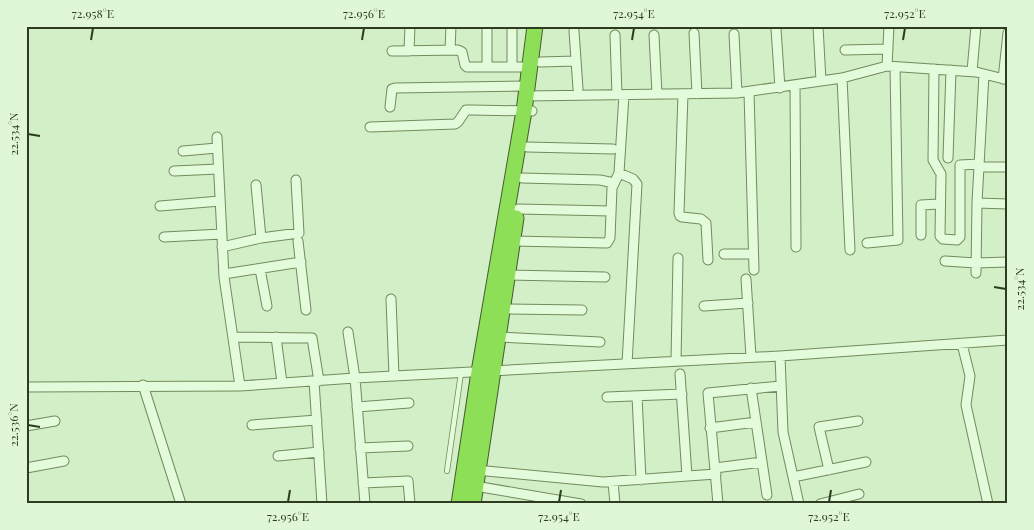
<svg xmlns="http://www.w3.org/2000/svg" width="1034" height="530" font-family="'Playfair Display',serif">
<rect width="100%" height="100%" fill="#d2efc7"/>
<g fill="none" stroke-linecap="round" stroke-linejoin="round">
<defs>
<path id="lane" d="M447,471L461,373"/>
<path id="street" d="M512,26V67
M818,26L821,81
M776,29L780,88
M574,31L578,89
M694,33L697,94
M734,34L737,93
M615,35L617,95
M654,35L657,94
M450,50L451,26
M845,50L888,49
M392,51L458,50L462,52L465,65L467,67H530
M409,51L410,26
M540,62L576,61
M887,66L889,26
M487,67V26
M934,69L933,160L941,174L940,236L943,239L957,240L960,237V165L979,164
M972,71L976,26
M842,78L850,250
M1003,79L1008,33
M795,85L796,247
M749,92L754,270
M683,94L679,213L680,216L682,217L701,219L706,223L708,260
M624,95L619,173L633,179L637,184L627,364
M526,96L737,93L842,78L887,66L976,72L1008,80
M390,107L392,89L395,88L527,86
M370,127L455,124L458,122L466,110H471L532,111
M217,137L224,277L240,386
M527,147L613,149
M183,151L217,148
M948,158L951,70
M979,167H1008
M174,171L218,169
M522,178L600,180L614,183
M256,185L261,238
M977,203L1008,204
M160,206L220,201
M518,209L611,211
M921,235V205L939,204
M164,237L222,234
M298,241L306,310
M513,241L607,243L610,238L612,188L619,173
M867,243L898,240L895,67
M222,247L261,238L299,233L296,180
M724,254H753
M945,261L976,263L1008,262
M260,269L267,306
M976,273L977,203L984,74
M224,274L301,262
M508,275L605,277
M746,279L751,357
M391,299L394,376
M704,306L748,303
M503,309L582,310
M348,332L355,378L365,504
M233,337L312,338L319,381
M276,337L282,383
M498,337L600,342
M962,344L970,376L966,405L988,504
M780,356L783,432L799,504
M676,361L678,258
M680,374L687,476
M314,381L322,504
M143,385L181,504
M26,387L240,386L355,378L780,356L1008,340
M751,388L767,495
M637,396L641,480
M607,397L682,394
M357,407L409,403
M252,425L317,420
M26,426L55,421
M710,428L756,422
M360,448L408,446
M278,456L319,452
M26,468L64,461
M715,468L762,462
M476,470L603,482L716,474
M829,470L819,427L858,421
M793,477L866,462
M613,482L615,504
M363,483L408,481L410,504
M475,486L581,504
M718,504L708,393L781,386
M820,504L859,494"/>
<path id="highway" d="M459,504L479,372L524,111L535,26
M473,504L516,218"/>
</defs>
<!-- lane casing -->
<use href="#lane" stroke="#718c5c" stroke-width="6"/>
<!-- street casing -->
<use href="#street" stroke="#718c5c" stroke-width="11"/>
<!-- highway casing -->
<use href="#highway" stroke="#455a30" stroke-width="17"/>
<!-- lane -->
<use href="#lane" stroke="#e3fadb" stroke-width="4.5"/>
<!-- street -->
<use href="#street" stroke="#e3fadb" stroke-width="9"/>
<!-- highway -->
<use href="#highway" stroke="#8edf58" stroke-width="15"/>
</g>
<!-- ticks -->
<path fill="none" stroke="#2d3c20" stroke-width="2" d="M91,40L93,28M362,40L364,28M632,40L634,28M903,40L905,28M28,134L40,136M994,287L1006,289M28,425L40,427M288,502L290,490M559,502L561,490M829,502L831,490"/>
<!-- border -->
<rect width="1034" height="530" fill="none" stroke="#dff7d7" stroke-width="55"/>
<rect x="28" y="28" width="978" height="474" fill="none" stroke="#2d3c20" stroke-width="2"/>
<g font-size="12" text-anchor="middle" fill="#2d3c20">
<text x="93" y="18">72.958°E</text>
<text x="364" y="18">72.956°E</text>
<text x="634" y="18">72.954°E</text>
<text x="905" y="18">72.952°E</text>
<text transform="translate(14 134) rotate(-90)" y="4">22.534°N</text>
<text transform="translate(1020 289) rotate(-90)" y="4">22.534°N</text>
<text transform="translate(14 425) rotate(-90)" y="4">22.536°N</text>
<text x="288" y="521">72.956°E</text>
<text x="559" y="521">72.954°E</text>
<text x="829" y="521">72.952°E</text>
</g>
</svg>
